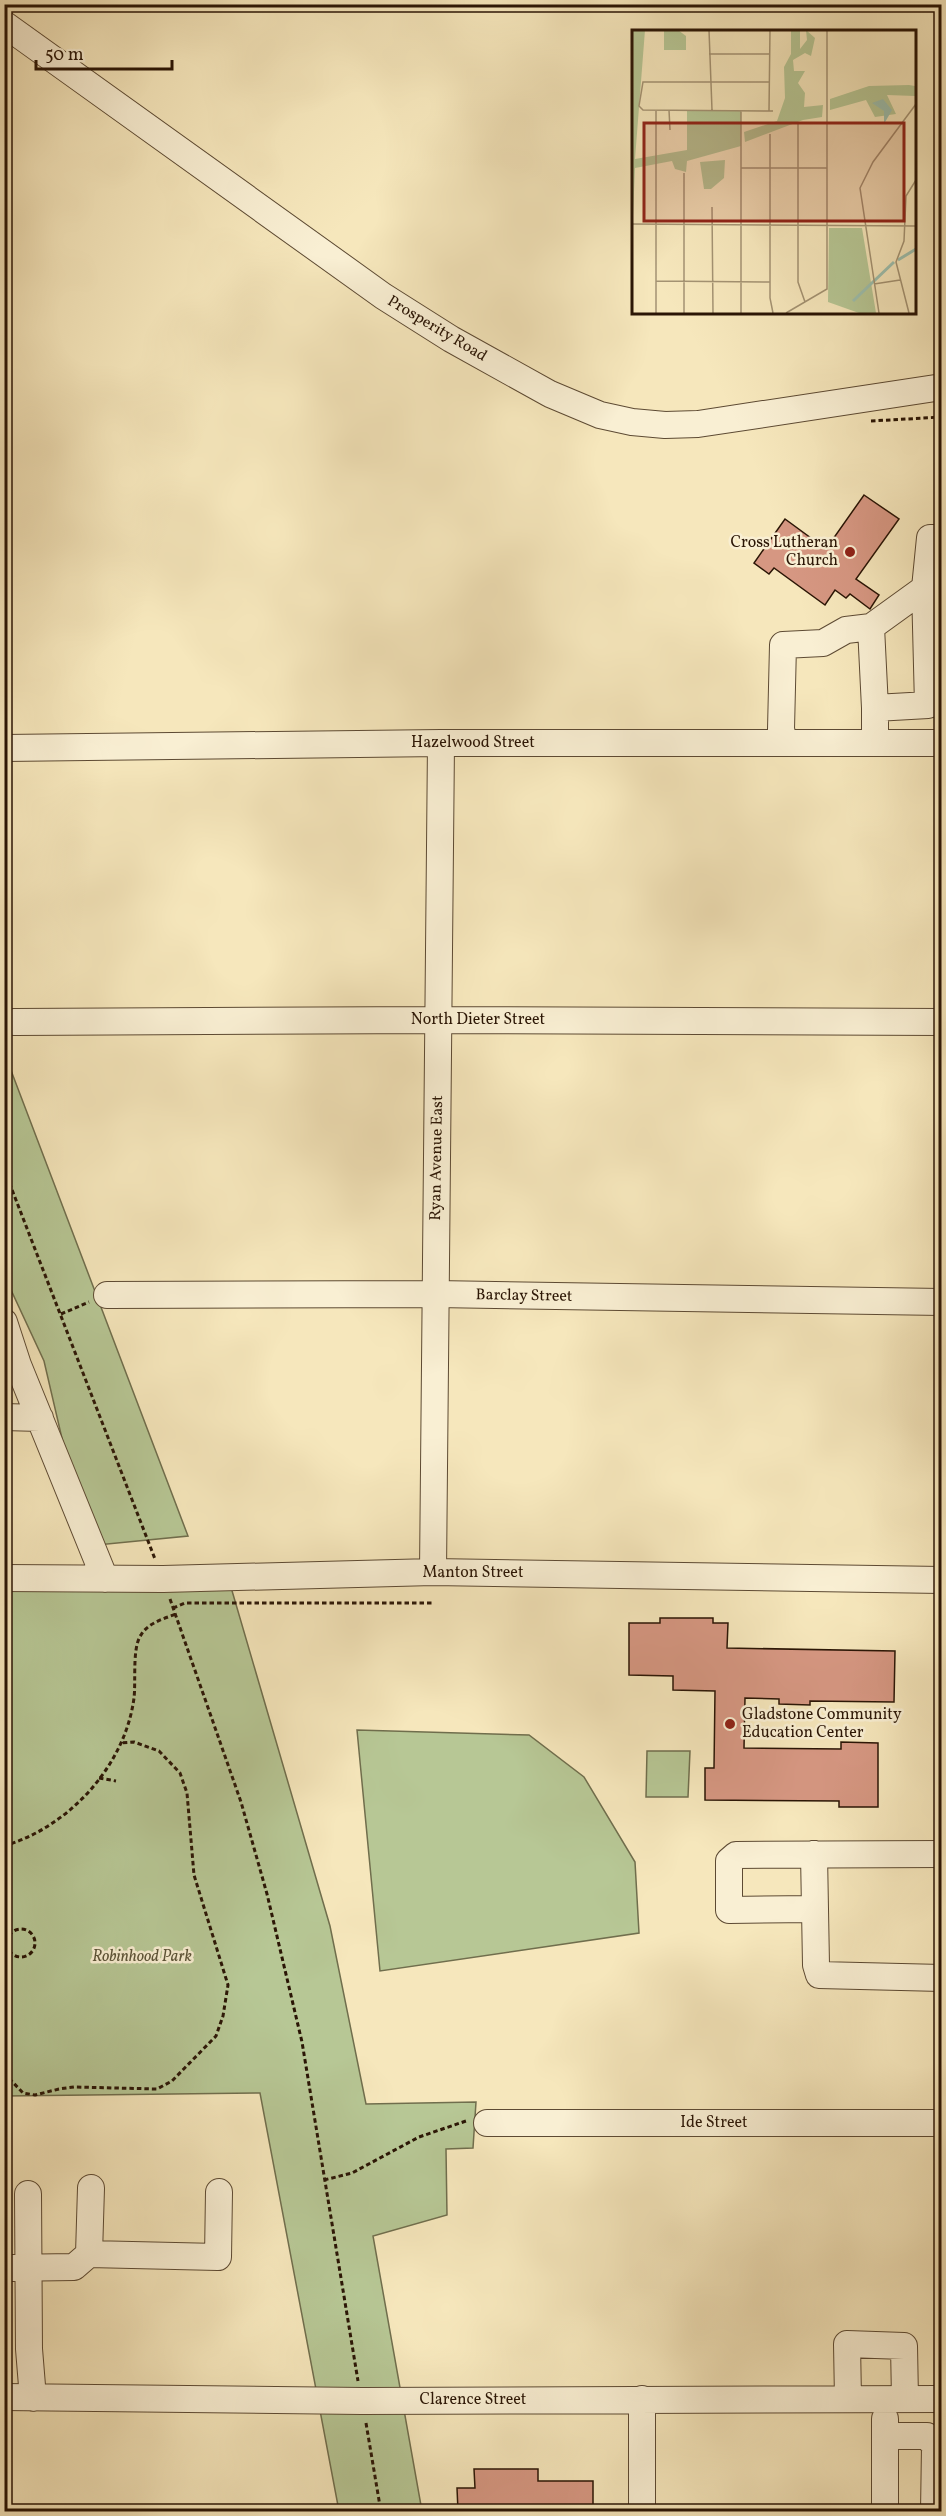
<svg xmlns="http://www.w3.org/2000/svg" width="946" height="2516" font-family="Vollkorn,serif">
<rect width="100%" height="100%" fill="#f6e7bc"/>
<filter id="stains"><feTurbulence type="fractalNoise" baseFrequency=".00333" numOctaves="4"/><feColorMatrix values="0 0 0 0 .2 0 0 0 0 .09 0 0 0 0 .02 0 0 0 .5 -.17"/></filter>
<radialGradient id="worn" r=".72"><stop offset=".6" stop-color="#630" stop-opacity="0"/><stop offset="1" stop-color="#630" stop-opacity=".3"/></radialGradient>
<!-- green -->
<path fill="#b7c795" stroke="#706e4d" stroke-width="1.5" d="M4,1052L188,1536L87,1546L44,1361L5,1277Z
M228,1577L330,1926L366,2104L476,2102L473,2148L446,2149L447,2215L373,2236L422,2511H339L260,2093L5,2096V1578Z
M357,1730L529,1735L584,1777L635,1862L639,1933L380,1971Z
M647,1751H690L688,1797H646Z"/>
<!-- building -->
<path fill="#d69782" stroke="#2a1505" stroke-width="1.5" d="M864,495L899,519L856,579L879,595L870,609L850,594L846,598L835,590L825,605L774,568L769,574L754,563L785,519L826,549Z
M660,1618H713V1623H728L727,1648L895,1651L894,1702L810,1701V1705L779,1704V1699L745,1698L744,1748L841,1749V1742L878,1743V1807H839V1801L705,1800V1768H714L715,1691L673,1690V1676L629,1675V1623H660Z
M474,2469H538V2481H593V2511H458L457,2488H475Z"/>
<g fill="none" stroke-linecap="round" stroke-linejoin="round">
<defs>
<path id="minor" d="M4,24L383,296L451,339L550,394L600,415L632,422L665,425L698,424L942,387
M871,627L875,708
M784,743L781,729L783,645L823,643L846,630L871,627L925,588L930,538H942
M875,743V708L928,705L925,588
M4,748L441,743H942
M14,1022L438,1020L942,1022
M107,1295L436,1294L942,1302
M4,1322L18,1365H4
M18,1365L105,1579
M4,1417L40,1418
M433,1572L441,743
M4,1578L163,1579L433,1572L942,1580
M814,1854L816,1965L819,1975L942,1978
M815,1909L729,1910V1861L736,1855L942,1854
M487,2123H942
M28,2194L29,2349L33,2398
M89,2254L91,2188
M4,2268L74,2267L89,2254L218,2257L219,2192
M4,2397L362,2401L942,2399
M642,2399V2512
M848,2399L847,2344L904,2346L905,2399
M885,2419V2512
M885,2436H927L935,2446L934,2512"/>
</defs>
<!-- minor casing -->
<use href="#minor" stroke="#5d4a33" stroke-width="28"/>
<!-- path -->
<path stroke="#2a1505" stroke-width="3" stroke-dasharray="4.5 3" stroke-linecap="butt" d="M871,421L942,417
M4,1169L155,1559
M61,1314L89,1302
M170,1599L241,1802L267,1894L302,2042L358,2381
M173,1608L185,1603H432
M99,1778L116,1781
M4,1846C69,1827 125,1766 134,1698C136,1682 132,1647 141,1635C148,1623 163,1619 176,1614
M4,1925L11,1932
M7 1943a14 14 0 1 1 28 0a14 14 0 1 1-28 0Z
M4,1960L11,1953
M4,2073L23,2093L35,2095L59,2089L74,2087L157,2089L172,2081L216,2036L223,2016L228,1985L194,1875L187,1793L180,1773L159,1751L134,1742L121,1743
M324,2180L352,2173L419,2137L466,2121
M366,2423L381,2512"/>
<!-- minor -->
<use href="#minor" stroke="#f9efd3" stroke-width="26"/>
</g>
<!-- markers -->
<g fill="#8f2418" stroke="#f9efd3" stroke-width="2">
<circle cx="850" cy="552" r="6"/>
<circle cx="730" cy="1724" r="6"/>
</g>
<g text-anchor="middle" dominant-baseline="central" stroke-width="5" stroke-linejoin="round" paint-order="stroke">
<!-- street labels -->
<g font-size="16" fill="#2a1505" stroke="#f9efd3">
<text transform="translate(437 329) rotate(31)">Prosperity Road</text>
<text x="473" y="743">Hazelwood Street</text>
<text x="478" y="1020">North Dieter Street</text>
<text transform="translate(437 1158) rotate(-89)">Ryan Avenue East</text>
<text transform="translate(524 1296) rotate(1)">Barclay Street</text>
<text x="473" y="1573">Manton Street</text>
<text x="714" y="2123">Ide Street</text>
<text x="473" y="2400">Clarence Street</text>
</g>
<!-- poi labels -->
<g font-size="16" fill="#2a1505" stroke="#f9efd3" text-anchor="end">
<text x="838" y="543">Cross Lutheran<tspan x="838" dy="18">Church</tspan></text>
<text x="742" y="1715" text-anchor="start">Gladstone Community<tspan x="742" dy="18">Education Center</tspan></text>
</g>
<!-- park labels -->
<g font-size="16" font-style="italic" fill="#5b5337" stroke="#f9efd3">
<text x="142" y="1957">Robinhood Park</text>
</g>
</g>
<!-- overview -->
<g transform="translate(632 30)">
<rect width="284" height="284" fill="#f6e7bc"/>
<path d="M0,0H13L3,129L55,120V80L109,81V116L55,131L54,142L43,139L40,131L3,138L0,209ZM32,0H46L54,6V20H32ZM159,0H168V19L175,10L174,0L183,8L179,26L173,23L161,30L162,41H173L166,53L173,63L172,77L191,75L190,87L171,90L113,112L112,102L145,91L153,68L152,37L159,24ZM277,55L283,56V66L255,65L264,84L243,87L234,70L198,80V69L237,56ZM93,130L92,148L79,159H72L68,132ZM197,198H230L244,283H227L196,272Z" fill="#b7c795"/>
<path d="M251,69L260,80L252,94V81L240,73Z" fill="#9dc0af"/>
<path fill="none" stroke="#9dc0af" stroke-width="3" d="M266,230L284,219M221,271L262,232"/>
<path fill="none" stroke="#a49373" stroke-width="1.5" d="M77,0L80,80M77,24H138M137,52H11L7,76L11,80L141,81M37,80L38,100M109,81V283M137,81L138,0M166,94V252L173,272M138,104V268L141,283M109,138H195M52,143V283M80,177L81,283M0,194L284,196M24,251L138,252M242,254L268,250M24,283V80M154,283L195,259V0M247,283L228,158L241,132L284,74M277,283L264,232L272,211L274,166L284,150"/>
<path fill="#8f2418" fill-opacity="0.15" stroke="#8f2418" stroke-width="3" d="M12,93H272V191H12Z"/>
<rect width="284" height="284" fill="none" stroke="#2a1505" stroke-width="3"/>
</g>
<!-- margin -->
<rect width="946" height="2516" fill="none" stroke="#f6e7bc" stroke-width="24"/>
<rect x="6" y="6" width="934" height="2504" fill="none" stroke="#2a1505" stroke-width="3"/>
<rect x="12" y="12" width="922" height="2492" fill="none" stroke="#2a1505" stroke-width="1.5"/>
<!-- scale -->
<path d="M36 60v9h136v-9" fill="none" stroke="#2a1505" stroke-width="3"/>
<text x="45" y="60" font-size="18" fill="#2a1505" stroke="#f9efd3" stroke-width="4.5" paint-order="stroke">50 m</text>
<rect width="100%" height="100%" filter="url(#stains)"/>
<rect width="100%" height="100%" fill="url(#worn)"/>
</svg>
